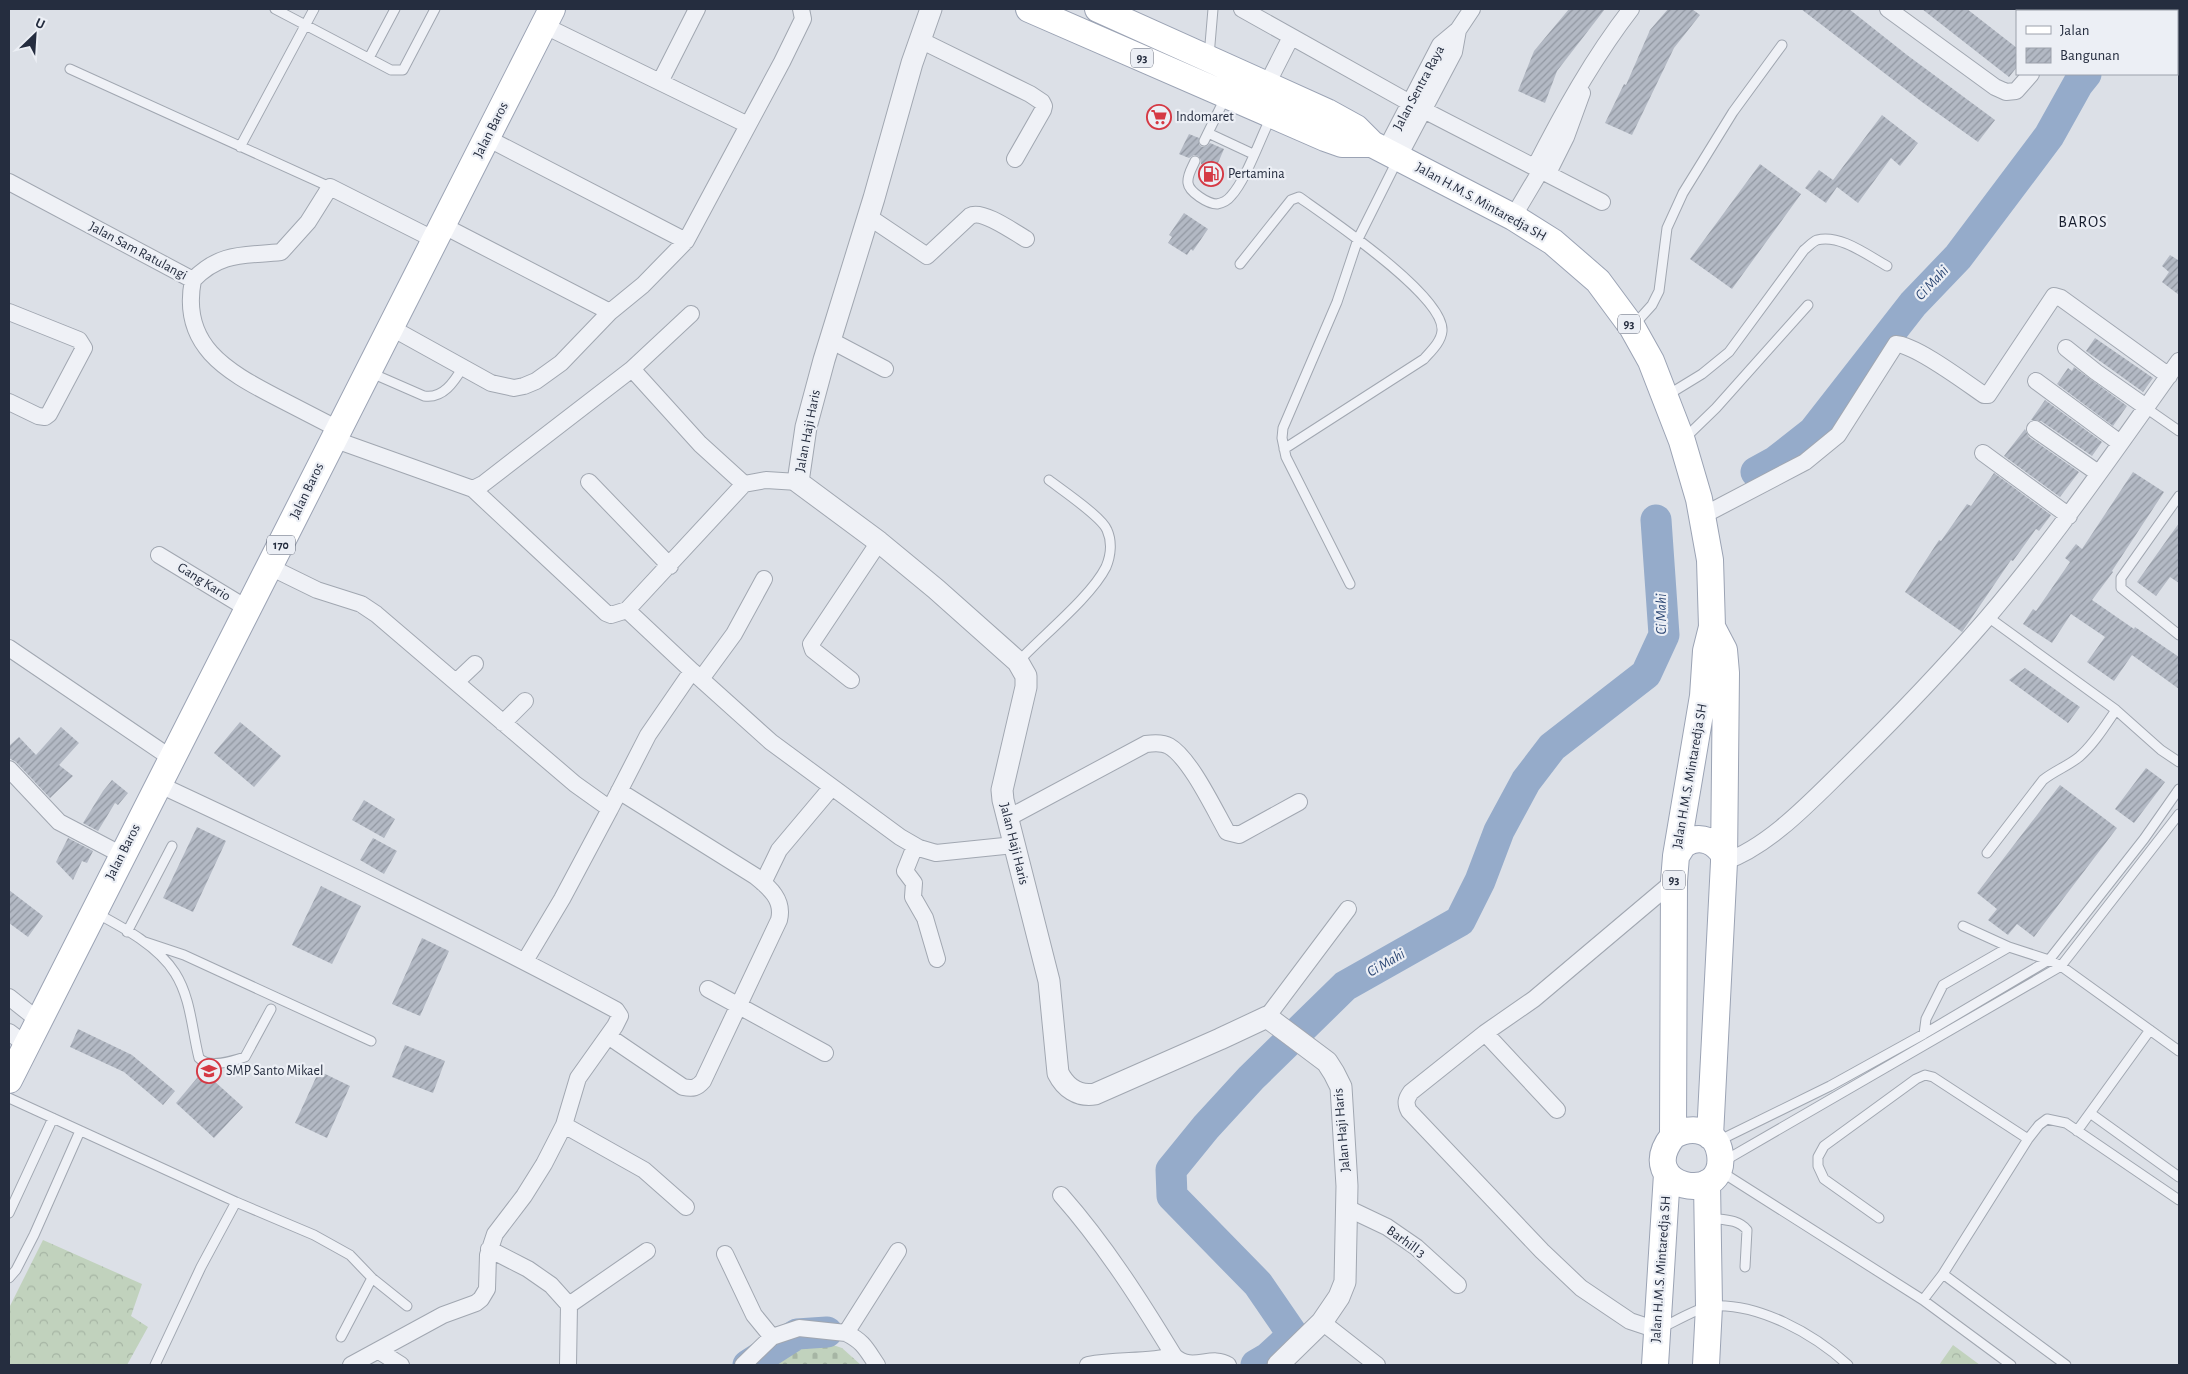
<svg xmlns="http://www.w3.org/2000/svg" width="2188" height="1374" font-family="'Alegreya Sans',sans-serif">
<defs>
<pattern id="forest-crowns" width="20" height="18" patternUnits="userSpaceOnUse" patternTransform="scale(1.25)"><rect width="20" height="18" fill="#c1d2bd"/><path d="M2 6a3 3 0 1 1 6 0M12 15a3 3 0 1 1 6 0" fill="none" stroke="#a6b5a4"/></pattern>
<pattern id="cemetery-stones" width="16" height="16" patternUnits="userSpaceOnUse" patternTransform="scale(1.25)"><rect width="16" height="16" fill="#c1d2bd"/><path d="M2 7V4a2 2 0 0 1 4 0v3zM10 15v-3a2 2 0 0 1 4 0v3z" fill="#a6b5a4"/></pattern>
<pattern id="building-hatch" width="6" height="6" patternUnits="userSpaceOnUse" patternTransform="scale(1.25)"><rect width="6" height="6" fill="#b3b9c4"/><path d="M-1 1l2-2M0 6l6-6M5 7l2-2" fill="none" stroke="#9197a1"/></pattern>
</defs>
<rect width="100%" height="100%" fill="#dce0e7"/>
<!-- forest -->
<path fill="url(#forest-crowns)" d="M43,1240L142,1284L131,1316L148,1327L127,1365H9V1308Z
M1953,1345L1980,1365H1939Z"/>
<!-- cemetery -->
<path fill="url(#cemetery-stones)" d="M815,1339L842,1348L861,1365H760L788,1344Z"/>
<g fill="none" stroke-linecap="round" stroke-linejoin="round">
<!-- river -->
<path stroke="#95abca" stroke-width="31" d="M2134,11L2136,9
M1756,472L1776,461L1813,432L1913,304L1958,257L2049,136L2078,84L2086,74
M748,1365L797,1334L827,1332
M1256,1365L1268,1358L1293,1335L1258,1284L1172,1196L1171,1170L1206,1127L1251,1078L1345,986L1460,921L1480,881L1499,831L1526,781L1552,747L1646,674L1664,635L1656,520"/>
</g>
<!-- building -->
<path fill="url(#building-hatch)" d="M1569,9H1605L1557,71L1545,103L1518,91L1534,51Z
M1668,9H1692L1700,15L1674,48L1632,135L1605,123L1624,84L1626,85L1650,30Z
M1801,9H1849L1907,55L1995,120L1978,142L1922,102Z
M1922,9H1967L2017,48V67L2009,77Z
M1882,115L1918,143L1900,166L1891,158L1858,203L1837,187L1826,203L1805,188L1819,170L1833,180Z
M1189,134L1199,138V144L1202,147L1207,146L1210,143L1224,149L1215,170L1201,164V160L1198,156L1194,155L1189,158L1179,154Z
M1760,164L1801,194L1732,289L1690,259Z
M1184,213L1208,229L1193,251L1191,249L1187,255L1168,243L1172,237L1169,235Z
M2170,255L2178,260L2179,259V295L2162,282L2169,272L2162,266Z
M2095,338L2153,378L2143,392L2086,351Z
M2074,367L2127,406L2113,426L2057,384L2068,368L2072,371Z
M2045,400L2102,442L2092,456L2041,421L2031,420Z
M2025,429L2029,437L2079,472L2060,497L2004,456Z
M2133,472L2164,492L2112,571L2113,572L2092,600L2134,629L2135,627L2179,657V689L2132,655L2114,681L2087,662L2105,637L2071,614L2052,643L2023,624L2033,609L2036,611L2070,562L2065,558L2076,544L2082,549Z
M1994,473L2051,515L2039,531L2036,529L2013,561L2011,560L1962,632L1905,592L1939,540L1941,541L1967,504L1971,506Z
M2179,523V583L2170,577L2156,596L2137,582Z
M2025,668L2080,707L2068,723L2009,680Z
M240,722L281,756L254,787L214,753Z
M61,727L79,743L59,765L73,776L50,798L16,762L9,758V746L19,737L36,755Z
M2146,768L2165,782L2134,823L2115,809Z
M112,780L128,793L118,805L115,803L98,831L83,823L103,791Z
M2060,785L2117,828L2034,937L2017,924L2008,935L1988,920L1997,909L1977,893Z
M364,800L395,819L384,838L352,820Z
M197,827L226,841L193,912L163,898Z
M68,838L93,851L87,863L82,861L73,880L56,862Z
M373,838L397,851L384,874L360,860Z
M321,886L361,906L332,964L292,945Z
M9,890L43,916L28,937L9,923Z
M422,938L449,951L420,1016L392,1004Z
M78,1029L132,1055L175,1091L163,1105L124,1072L70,1047Z
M405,1045L445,1061L433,1093L392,1077Z
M203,1071L243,1107L214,1138L176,1103Z
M319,1071L350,1086L327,1138L295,1123Z"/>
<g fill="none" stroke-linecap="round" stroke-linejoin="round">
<defs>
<path id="service" d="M275,9L391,70H403L435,9
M1209,56L1213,9
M369,58L395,9
M70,69L330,187
M1208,133L1253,154
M1204,141L1225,98
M240,147L314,9
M1195,161C1192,168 1187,175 1188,183C1189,192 1208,204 1217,204C1222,203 1228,200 1231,196C1246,180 1260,139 1271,117
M1240,264L1291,200L1299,197C1327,217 1445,296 1442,331C1441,342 1431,351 1424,359L1284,449
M1633,326L1652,305L1659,291L1667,228L1683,193L1733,112L1782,45
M369,372L424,396C443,399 454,382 463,367
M1666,396L1702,374L1729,352L1804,250C1808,247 1812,242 1817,240C1840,234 1867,255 1887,266
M2146,408L2179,431
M1684,439L1716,408L1808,305
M2179,496L2121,578V588L2179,635
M1350,584L1286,457L1282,438L1283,428L1337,302L1358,239L1398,159
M1988,617L2116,710L2161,750L2179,762
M1018,662C1042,636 1091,597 1106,567C1111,555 1112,541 1107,530C1102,517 1062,490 1049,480
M1987,853L2043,780C2054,771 2068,766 2079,757C2094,744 2105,726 2116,710
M96,913C124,928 158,946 175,973C191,998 192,1031 199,1058C209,1069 233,1061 245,1057L271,1009
M1963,926L2009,947
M127,932L172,846
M145,942L184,955L371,1041
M1924,1034L1926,1019L1943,985L2009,947L2049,960L2061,966L2179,1051
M9,1098L236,1202L314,1235L350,1255L372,1278L407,1306
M2090,1113L2150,1030
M2077,1131L2090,1113L2179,1177
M1718,1141L1830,1086L1924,1034L2049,960L2144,839L2179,789
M1724,1161L2061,966L2179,814
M1720,1171L1923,1300L2011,1365
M9,1213L53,1118
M1710,1218C1724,1220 1738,1219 1747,1230L1745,1267
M1879,1218L1824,1179L1818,1166V1157L1824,1146L1916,1079L1925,1075L1933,1077L2028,1139
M9,1278L16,1270L34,1235L80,1131
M1923,1300L1943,1274
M1661,1328C1672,1323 1700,1307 1710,1306C1758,1302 1814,1334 1848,1365
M341,1337L372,1278
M155,1365L201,1267L236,1202
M2066,1365L1943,1274L2028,1139L2039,1125L2047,1119L2066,1123L2179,1200"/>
<path id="minor" d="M1242,9L1410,103L1602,202
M1888,9L1995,87L2006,92L2016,91L2031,74
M2080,11L2082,9
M543,25L748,125
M920,40L1030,94L1042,102L1044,106L1043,110L1015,159
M660,82L697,9
M1263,92L1291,37
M487,138L686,241
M1385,151L1440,45L1458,30L1472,9
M1398,158L1454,52L1458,30
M1535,167C1563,112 1593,58 1631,9
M1548,173L1566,137L1582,93
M9,182L193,280
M869,217L927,256L970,216C982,209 1014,232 1026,239
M1513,217L1541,170
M442,225L610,312
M193,280C221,251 246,256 281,252L308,222L330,187L435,240
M193,280C180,345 226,371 276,397C297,408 317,418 338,429
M9,312L79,340L84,348L49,414L45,417L38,416L9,402
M390,327L491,383L514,388L524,386L536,381L561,363L610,312L643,285L686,241L782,62L803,19L801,9
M830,340L885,369
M2066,348L2096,372L2146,407
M632,369L700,444L744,484
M2036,381L2120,443
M2035,429L2098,473
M333,439L473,489L606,613L611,615L627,610L744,484L766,480L798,482
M1983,453L2069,516
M589,482L670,566
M473,489L483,484L632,369L691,314
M1702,516L1805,462L1838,435L1896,344C1916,345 1965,382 1984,395H1988L2054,296L2061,298L2169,376
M159,555L248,609
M270,567L317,590L361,604L376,614L575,784L610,809L648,735L692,671L627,610
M9,648L171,758
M692,671L771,742L900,837L919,848L936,853L1014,845
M701,679L734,634L764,579
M851,680L813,650L811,644L879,542
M456,682L475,664
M503,723L525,701
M9,769L59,822L122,855
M158,784C312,856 466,929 616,1010L620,1016L615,1026L578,1078L564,1125L544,1164L524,1196L495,1234L488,1255L487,1289L481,1299L476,1303L443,1315L351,1365
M1008,818L1146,744C1153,743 1162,742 1169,746C1190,758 1214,809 1227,832L1239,835L1299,802
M915,846L905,871L914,883L913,897L925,918L937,959
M1724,862C1770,846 1812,800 1846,767C1895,719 1942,670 1987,618C2056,537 2117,448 2179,361
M763,883L779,850L832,787
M525,961L562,899L610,809
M708,989L825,1053
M9,997L38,1020
M1267,1017L1348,909
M9,1032L25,1044
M1485,1033L1557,1110
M608,1036L683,1087C693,1089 697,1088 703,1081L779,920C784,900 770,888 755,876L619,791
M564,1125L644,1170L686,1207
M1061,1195C1105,1245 1140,1300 1174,1356C1192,1373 1211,1354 1228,1365
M1347,1208L1387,1227L1416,1247L1458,1285
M489,1249L528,1269L551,1285L569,1305L568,1365
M725,1254L754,1315L772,1337
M569,1305L647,1251
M1322,1322L1377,1365
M1657,1330L1630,1321L1581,1288L1542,1251L1409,1111C1405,1103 1406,1099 1411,1092L1485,1033L1534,999L1674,881
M846,1333C864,1342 866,1349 877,1365
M379,1351L401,1365
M743,1365L772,1337L799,1328L846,1333L898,1251
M1088,1365C1117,1359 1146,1363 1174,1356"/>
<path id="tertiary" d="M931,9L912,63L874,198L824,360L806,427L798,482L879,542L936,589L1018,662L1026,676V687L1002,790L1003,800L1049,981L1058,1073C1065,1087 1078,1097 1095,1094L1220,1039L1267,1017L1327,1062L1334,1073L1341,1087L1347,1186L1345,1282L1339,1297L1322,1322L1278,1365"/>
<path id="primary" d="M1029,9L1325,138L1342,144H1372
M1098,9L1327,112L1356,128L1372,144L1513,217L1553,242L1598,281L1632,327L1651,361L1682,441L1699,499L1710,560L1712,627L1706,651L1703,696L1676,856L1674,881L1673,1136C1632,1188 1728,1208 1720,1154C1717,1129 1691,1125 1673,1136
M1676,856C1679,852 1682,845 1686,843C1701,834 1716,842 1724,855
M9,1080L552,9
M1710,1136L1724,862L1726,673L1724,650L1712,627
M1655,1365L1667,1174
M1706,1365L1709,1306L1707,1183"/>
</defs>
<!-- service casing -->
<use href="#service" stroke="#a1a7b1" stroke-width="11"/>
<!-- minor casing -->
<use href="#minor" stroke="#a1a7b1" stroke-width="18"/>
<!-- tertiary casing -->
<use href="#tertiary" stroke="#a1a7b1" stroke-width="23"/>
<!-- primary casing -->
<use href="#primary" stroke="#9ba3b4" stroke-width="28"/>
<!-- service -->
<use href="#service" stroke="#eff1f6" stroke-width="9"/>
<!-- minor -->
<use href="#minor" stroke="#eff1f6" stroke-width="16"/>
<!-- tertiary -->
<use href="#tertiary" stroke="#eff1f6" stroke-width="21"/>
<!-- primary -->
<use href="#primary" stroke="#fff" stroke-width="26"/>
</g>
<!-- icons -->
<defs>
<symbol id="supermarket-ring" viewBox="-11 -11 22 22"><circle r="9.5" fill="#eceff5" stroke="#d53944" stroke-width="1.5"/><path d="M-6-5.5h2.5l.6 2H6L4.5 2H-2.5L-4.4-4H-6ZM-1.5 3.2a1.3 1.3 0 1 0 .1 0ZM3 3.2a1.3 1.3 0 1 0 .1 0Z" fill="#d53944"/></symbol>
<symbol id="fuel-ring" viewBox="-11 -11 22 22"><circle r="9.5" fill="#eceff5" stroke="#d53944" stroke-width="1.5"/><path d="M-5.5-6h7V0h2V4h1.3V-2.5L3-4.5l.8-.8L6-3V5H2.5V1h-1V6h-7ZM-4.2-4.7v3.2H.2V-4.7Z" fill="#d53944"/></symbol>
<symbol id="school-ring" viewBox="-11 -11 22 22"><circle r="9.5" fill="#eceff5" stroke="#d53944" stroke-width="1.5"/><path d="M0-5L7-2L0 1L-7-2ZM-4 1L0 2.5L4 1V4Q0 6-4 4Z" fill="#d53944"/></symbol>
</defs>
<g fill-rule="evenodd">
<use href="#supermarket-ring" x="1145" y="103" width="28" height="28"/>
<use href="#fuel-ring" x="1197" y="160" width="28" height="28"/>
<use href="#school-ring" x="195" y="1057" width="28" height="28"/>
</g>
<g text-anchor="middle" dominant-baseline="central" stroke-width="4.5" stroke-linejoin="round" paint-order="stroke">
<!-- shield labels -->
<g fill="#eceff5" stroke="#616776" stroke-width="1">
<rect x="1131" y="48.5" width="22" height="19" rx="4"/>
<rect x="1618" y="314.5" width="22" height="19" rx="4"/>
<rect x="267" y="535.5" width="28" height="19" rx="4"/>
<rect x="1663" y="870.5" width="22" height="19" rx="4"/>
</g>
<g font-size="12" font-weight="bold" fill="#252d3f">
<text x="1142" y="58">93</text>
<text x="1629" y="324">93</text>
<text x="281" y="545">170</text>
<text x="1674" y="880">93</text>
</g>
<!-- street labels -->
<g font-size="14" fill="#252d3f" stroke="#eceff5">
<text transform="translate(1419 88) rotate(-62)">Jalan Sentra Raya</text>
<text transform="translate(491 130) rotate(-63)">Jalan Baros</text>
<text transform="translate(1481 202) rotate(29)">Jalan H.M.S. Mintaredja SH</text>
<text transform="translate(138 251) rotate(28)">Jalan Sam Ratulangi</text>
<text transform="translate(808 431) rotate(-79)">Jalan Haji Haris</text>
<text transform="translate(307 491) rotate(-64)">Jalan Baros</text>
<text transform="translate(204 582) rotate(32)">Gang Kario</text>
<text transform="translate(1690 776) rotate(-80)">Jalan H.M.S. Mintaredja SH</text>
<text transform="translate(1014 844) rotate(76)">Jalan Haji Haris</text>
<text transform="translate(123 852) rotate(-63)">Jalan Baros</text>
<text transform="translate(1342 1130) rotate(-95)">Jalan Haji Haris</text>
<text transform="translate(1406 1242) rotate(36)">Barhill 3</text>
<text transform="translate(1661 1269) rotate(-86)">Jalan H.M.S. Mintaredja SH</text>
</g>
<!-- poi labels -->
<g font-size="14" fill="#252d3f" stroke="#eceff5" text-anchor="start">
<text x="1176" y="117">Indomaret</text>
<text x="1228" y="174">Pertamina</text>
<text x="226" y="1071">SMP Santo Mikael</text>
</g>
<!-- water labels -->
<g font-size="15" font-style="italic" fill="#2d4875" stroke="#eceff5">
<text transform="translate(1932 283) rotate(-47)">Ci Mahi</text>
<text transform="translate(1661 614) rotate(-90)">Ci Mahi</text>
<text transform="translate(1386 963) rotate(-30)">Ci Mahi</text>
</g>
<!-- quarter labels -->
<g font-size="16" letter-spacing="1" fill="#181e2f" stroke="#eceff5">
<text x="2083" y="222">BAROS</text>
</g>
</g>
<!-- border -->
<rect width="2188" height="1374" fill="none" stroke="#252d3f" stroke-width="20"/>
<!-- legend -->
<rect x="2016" y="10" width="162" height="65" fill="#eceff5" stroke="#9ca1ac"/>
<rect x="2026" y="26" width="25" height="8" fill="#ffffff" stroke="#9ca1ac"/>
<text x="2060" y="35" font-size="15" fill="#252d3f">Jalan</text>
<rect x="2026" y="48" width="25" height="15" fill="url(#building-hatch)" stroke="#9ca1ac"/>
<text x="2060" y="60" font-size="15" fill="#252d3f">Bangunan</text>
<!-- north arrow -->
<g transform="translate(35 35) rotate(25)" stroke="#eceff5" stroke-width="4" paint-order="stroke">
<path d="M0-4L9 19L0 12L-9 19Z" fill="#252d3f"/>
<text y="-8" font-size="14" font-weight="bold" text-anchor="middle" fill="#252d3f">U</text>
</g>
</svg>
